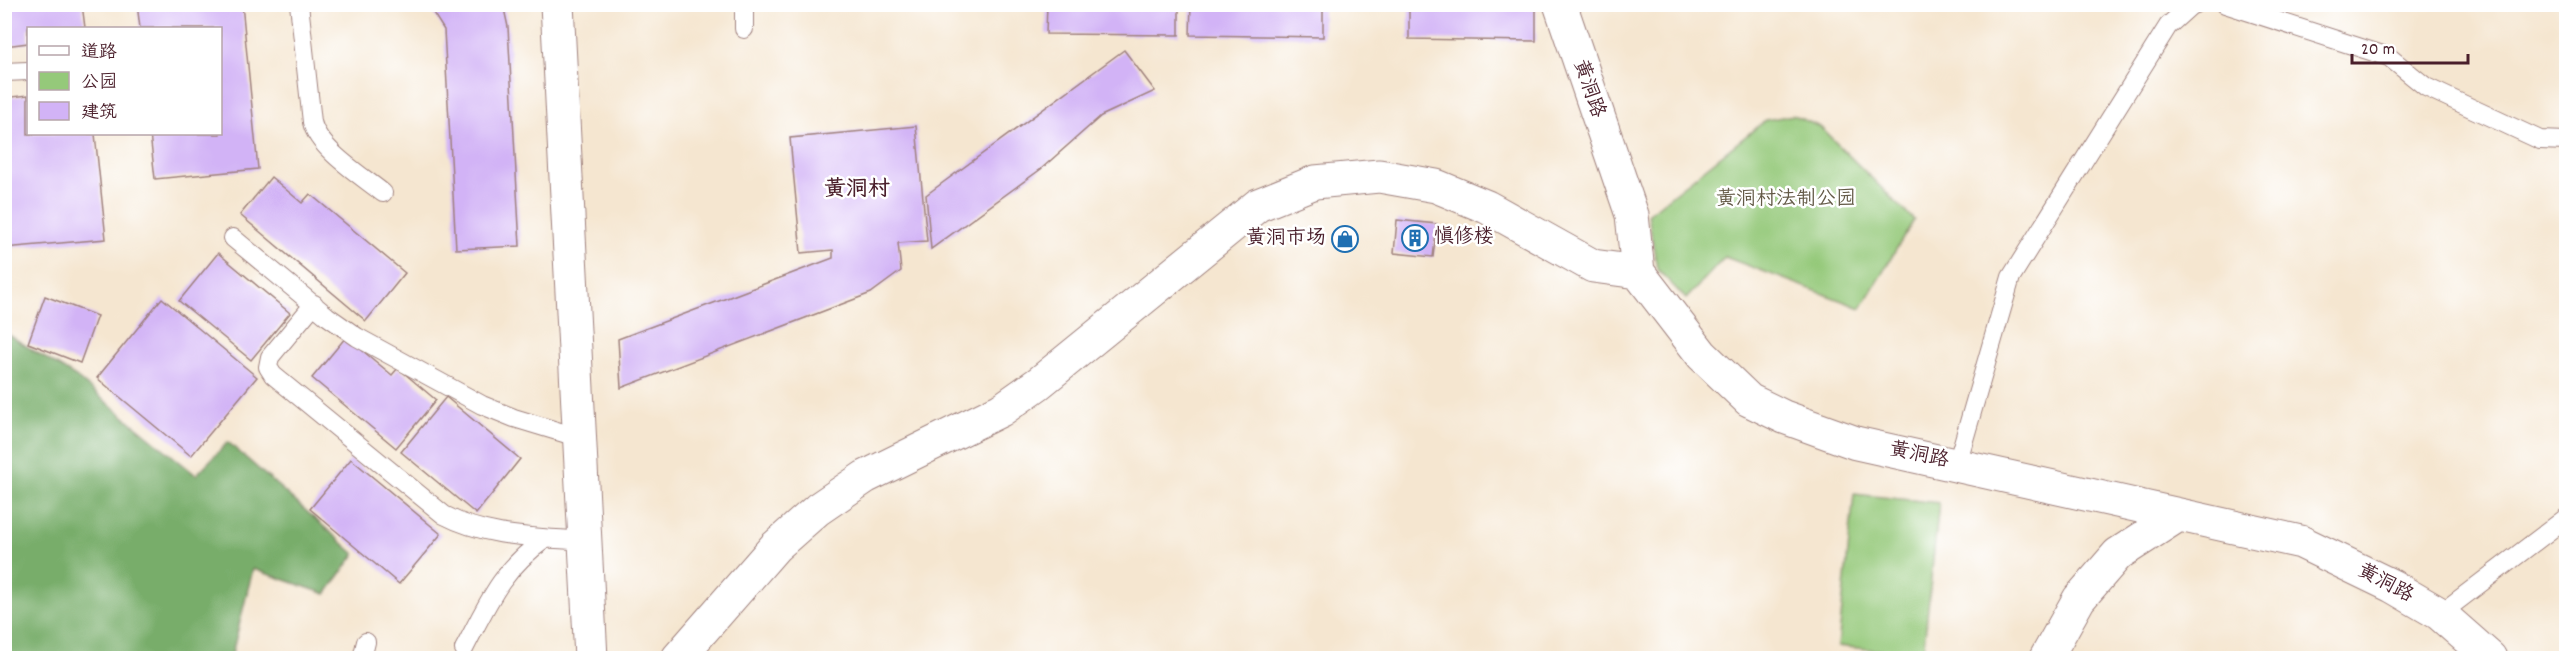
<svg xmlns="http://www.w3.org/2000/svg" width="2571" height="663" font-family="Dekko,'LXGW WenKai TC',sans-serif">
<rect width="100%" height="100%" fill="#fff"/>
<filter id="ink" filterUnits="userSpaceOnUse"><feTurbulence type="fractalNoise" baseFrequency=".0167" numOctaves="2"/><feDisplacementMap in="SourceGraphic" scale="12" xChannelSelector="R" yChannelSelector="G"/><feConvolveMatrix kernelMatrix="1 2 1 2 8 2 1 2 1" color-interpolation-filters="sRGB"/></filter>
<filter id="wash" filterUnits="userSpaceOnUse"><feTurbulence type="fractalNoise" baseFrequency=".008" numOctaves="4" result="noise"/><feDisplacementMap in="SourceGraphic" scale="24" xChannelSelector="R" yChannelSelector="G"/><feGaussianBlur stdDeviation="1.35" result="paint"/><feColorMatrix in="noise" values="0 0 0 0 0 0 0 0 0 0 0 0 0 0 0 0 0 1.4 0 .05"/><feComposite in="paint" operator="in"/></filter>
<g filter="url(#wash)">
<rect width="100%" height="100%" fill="#f5e6d0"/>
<!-- green -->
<path fill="#95c97a" stroke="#707452" stroke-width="1.5" d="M1793,115L1820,127L1914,220L1861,308L1725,257L1686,299L1657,269L1648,214L1766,120Z
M1854,494L1939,503L1923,655L1838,646Z"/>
<!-- forest -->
<path fill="#78ad6a" stroke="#61664a" stroke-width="1.5" d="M4,332L76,377L196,475L228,442L355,554L326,594L253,569L231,658H5Z"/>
<g id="blocks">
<!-- building -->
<path fill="#d2b3f6" d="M5,4H82L85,28H28V43L5,46Z
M137,4H242L258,169L155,179L150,134H220V28H140Z
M399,4H503L508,27L520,246L456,249L444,30L430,8Z
M1047,4H1179V35L1046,34Z
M1191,4H1323V37L1190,35Z
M1409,4H1536V41L1409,39Z
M1124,50L1155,91L1101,116L1041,169L931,249L926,195Z
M28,95V134H95L106,239L4,248V98Z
M916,126L927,241L898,243L901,271L871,293L621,388L618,339L833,258V250L801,253L790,138Z
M271,177L302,203L310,194L405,273L366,321L240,215Z
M1397,220L1437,224L1433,257L1394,253Z
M218,253L290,313L251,360L179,301Z
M45,296L97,316L80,363L28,343Z
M162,298L257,377L191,456L97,378Z
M346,337L392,375L398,368L436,400L396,448L312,378Z
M446,397L520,459L476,514L401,452Z
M351,459L441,534L399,584L310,509Z"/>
</g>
</g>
<g filter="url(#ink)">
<use href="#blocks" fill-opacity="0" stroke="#a0827e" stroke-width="1.5"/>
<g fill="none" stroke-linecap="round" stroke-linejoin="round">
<defs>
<path id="service" d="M299,4L312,122C318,149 362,176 383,193
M2225,4L2389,57L2426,87L2540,140L2566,141
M744,29V4
M4,72L28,71
M233,238L327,316L357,337L482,405L514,418L580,438
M314,304L270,357L268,367L273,375L444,515C488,538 537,537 586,541
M1957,464L2011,277L2168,26L2190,6L2195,4
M2440,614L2566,518
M464,649C488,603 501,570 545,539
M362,658L366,642"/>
<path id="minor" d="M557,4L591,658
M1560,4L1632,215L1638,272L1702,355L1749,400L1784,417L1856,443L2301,542L2392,586L2440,614L2490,658
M678,658L775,547L818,509L865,477L1001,410L1039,383L1258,205L1315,182L1379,176L1436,186L1487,207L1593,266L1638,272
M2046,658L2079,599L2118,554L2177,516"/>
</defs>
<!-- service casing -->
<use href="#service" stroke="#a0827e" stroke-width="20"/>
<!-- minor casing -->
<use href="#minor" stroke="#a0827e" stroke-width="35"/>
<!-- service -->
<use href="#service" stroke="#fff" stroke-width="18"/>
<!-- minor -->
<use href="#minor" stroke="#fff" stroke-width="33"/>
</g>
</g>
<!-- icons -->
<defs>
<symbol id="building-ring" viewBox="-11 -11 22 22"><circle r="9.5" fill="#fff" stroke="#1f6fb2" stroke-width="1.5"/><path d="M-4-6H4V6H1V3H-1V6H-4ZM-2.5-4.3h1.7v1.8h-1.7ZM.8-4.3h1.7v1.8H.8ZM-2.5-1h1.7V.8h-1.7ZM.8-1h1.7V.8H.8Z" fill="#1f6fb2"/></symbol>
<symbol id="shop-ring" viewBox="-11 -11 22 22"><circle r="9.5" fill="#fff" stroke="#1f6fb2" stroke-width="1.5"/><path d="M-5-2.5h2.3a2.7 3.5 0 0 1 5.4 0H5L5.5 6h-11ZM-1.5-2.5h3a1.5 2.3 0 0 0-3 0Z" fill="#1f6fb2"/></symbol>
</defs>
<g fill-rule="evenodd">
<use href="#building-ring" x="1400" y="223" width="30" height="30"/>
<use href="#shop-ring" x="1330" y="224" width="30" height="30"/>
</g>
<g text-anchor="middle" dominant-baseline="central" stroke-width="5" stroke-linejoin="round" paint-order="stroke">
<!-- street labels -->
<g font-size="20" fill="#4a1f2b" stroke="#fff">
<text transform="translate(1588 89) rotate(71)">黄洞路</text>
<text transform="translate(1919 456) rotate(12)">黄洞路</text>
<text transform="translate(2385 584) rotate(28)">黄洞路</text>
</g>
<!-- park labels -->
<g font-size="20" fill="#645a47" stroke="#fff">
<text x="1786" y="200">黄洞村法制公园</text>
</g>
<!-- poi labels -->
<g font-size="20" fill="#4a1f2b" stroke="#fff" text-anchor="start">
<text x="1434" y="238">慎修楼</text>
<text x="1326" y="239" text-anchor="end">黄洞市场</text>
</g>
<!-- quarter labels -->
<g font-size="22" font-weight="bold" fill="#4a1f2b" stroke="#fff">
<text x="857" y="190">黄洞村</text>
</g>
</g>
<!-- margin -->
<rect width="2571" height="663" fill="none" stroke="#fff" stroke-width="24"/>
<!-- legend -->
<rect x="27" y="27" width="195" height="108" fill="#ffffff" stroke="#b7a5aa" stroke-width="1.5"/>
<rect x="39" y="46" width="30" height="9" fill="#ffffff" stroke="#b7a5aa" stroke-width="1.5"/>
<text x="81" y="57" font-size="18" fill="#4a1f2b">道路</text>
<rect x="39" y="72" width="30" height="18" fill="#95c97a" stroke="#b7a5aa" stroke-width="1.5"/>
<text x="81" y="87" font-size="18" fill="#4a1f2b">公园</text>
<rect x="39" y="102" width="30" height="18" fill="#d2b3f6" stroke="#b7a5aa" stroke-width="1.5"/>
<text x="81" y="117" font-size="18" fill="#4a1f2b">建筑</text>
<!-- scale -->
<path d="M2352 54v9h116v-9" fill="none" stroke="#4a1f2b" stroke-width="3"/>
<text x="2361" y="54" font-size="18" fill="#4a1f2b" stroke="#ffffff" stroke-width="4.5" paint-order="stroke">20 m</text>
</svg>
